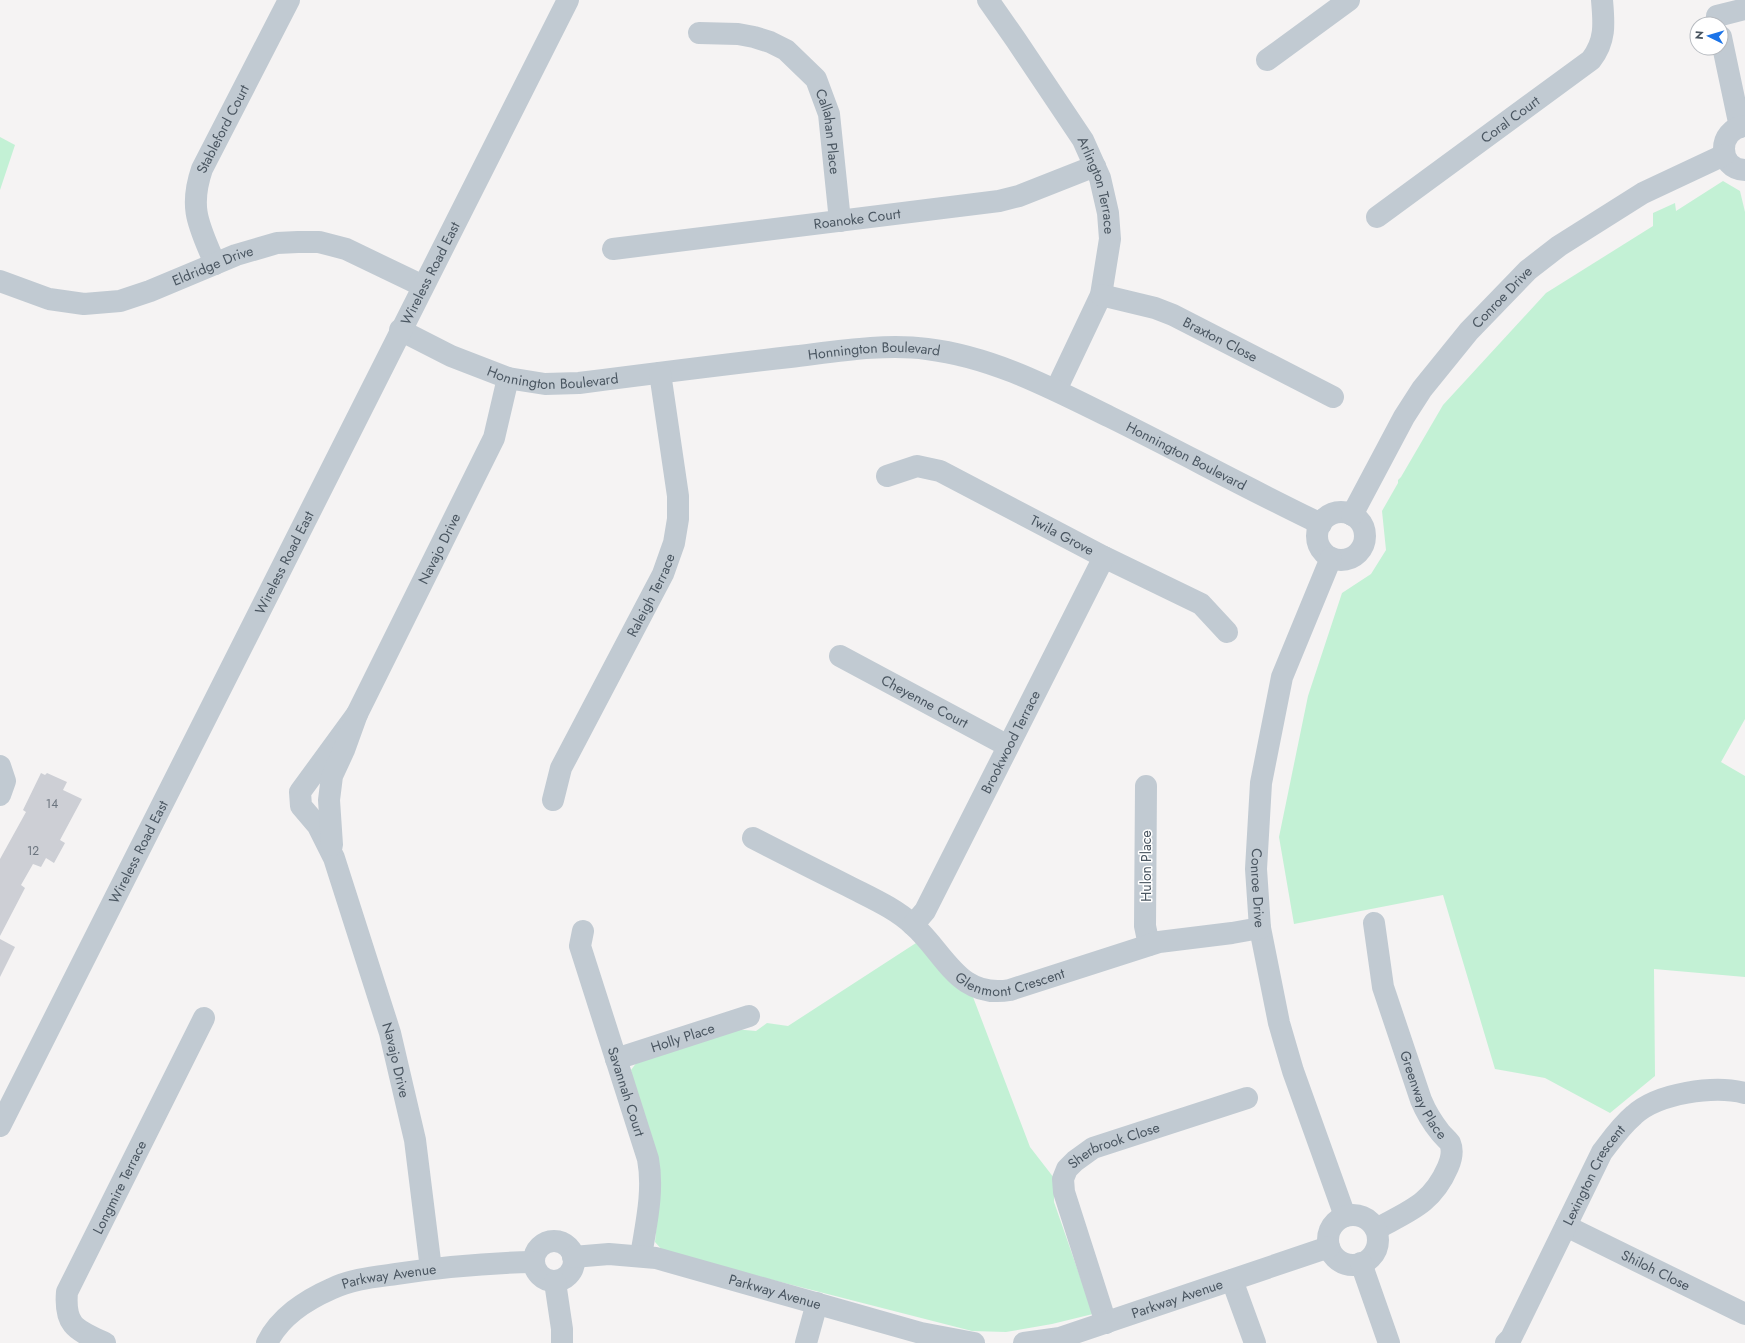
<svg xmlns="http://www.w3.org/2000/svg" width="1745" height="1343" font-family="Jost,sans-serif">
<rect width="100%" height="100%" fill="#f5f3f3"/>
<!-- green -->
<path fill="#c3f1d5" d="M0,137L15,145L0,190Z
M1723,181L1740,191L1745,212V719L1721,762L1745,776V977L1654,969L1655,1076L1610,1113L1545,1078L1495,1069L1443,895L1294,924L1279,837L1308,696L1342,593L1371,574L1386,550L1382,511L1398,483V480L1401,477L1443,405L1546,293L1653,226V213L1675,203L1676,211Z
M916,943L973,997L1030,1147L1054,1178V1202L1093,1314L1052,1324L1006,1332L972,1331L664,1252L655,1242L658,1211L631,1070L637,1062L734,1029L756,1031L767,1023L788,1026Z"/>
<!-- building -->
<path fill="#cdcfd5" d="M41,773L45,775L47,773L67,782L63,790L82,799L60,840L65,843L54,863L46,858L41,867L33,864L21,885L25,888L0,936V859L26,812L23,810Z
M0,939L15,947L0,977Z"/>
<g fill="none" stroke-linecap="round" stroke-linejoin="round">
<!-- minor -->
<g stroke="#c1cad2" stroke-width="22">
<path id="s1" d="M988,0L1016,40L1083,140L1100,178L1108,213L1110,239L1101,295L1056,390"/>
<path d="M1717,16L1745,9"/>
<path id="s2" d="M699,33L738,34L754,37L770,42L786,50L816,79L829,114L840,221"/>
<path d="M1721,37L1740,127"/>
<path d="M1267,60L1349,0"/>
<path d="M1745,126C1717,129 1717,169 1745,170"/>
<path id="s3" d="M1377,217L1591,60C1606,41 1604,23 1602,0"/>
<path id="s4" d="M613,249L999,201L1019,196L1095,166"/>
<path id="s5" d="M215,264C200,227 188,210 202,169L289,0"/>
<path id="s6" d="M0,281L49,299L84,304L120,301L150,291L236,255L277,243L298,242H319L346,249L423,286"/>
<path id="s7" d="M1101,295L1155,308L1173,315L1333,397"/>
<path id="s8" d="M400,330L451,356L508,378L545,384L579,383C649,374 719,365 790,357C833,352 884,343 927,349C993,357 1051,388 1110,417C1181,452 1250,490 1321,524"/>
<path id="s9" d="M887,476L917,466L940,471L1104,557L1201,604L1227,632"/>
<circle cx="1341" cy="536" r="24"/>
<path id="s10" d="M1352,515L1404,417L1422,389L1469,331L1528,270L1559,246L1643,193L1724,155"/>
<path id="s11" d="M1331,558L1282,677L1261,783L1256,869L1260,928L1279,1023L1293,1071L1345,1216"/>
<path id="s12" d="M840,656L1008,746"/>
<path id="s13" d="M357,714L300,792L301,806L318,826L334,858L390,1033L415,1140L431,1269"/>
<path d="M0,766L5,781L0,795"/>
<path d="M1146,786L1145,926L1149,945"/>
<path id="s14" d="M553,800L561,768L663,574L674,543L678,519V496L660,373"/>
<path id="s15" d="M753,838C784,854 816,870 848,886C869,897 895,908 913,925C945,953 958,999 1010,990L1159,942L1232,933L1260,928"/>
<path id="s16" d="M332,845L329,800L332,776L344,750L357,714L494,438L508,378"/>
<path id="s17" d="M1374,923L1383,987L1421,1100C1426,1112 1432,1122 1440,1132C1443,1136 1447,1139 1450,1143C1453,1150 1451,1160 1448,1167C1432,1204 1409,1211 1376,1229"/>
<path id="s18" d="M913,925L925,911L1104,557"/>
<path id="s19" d="M583,931L580,946L648,1159C654,1191 646,1224 641,1256"/>
<path id="s20" d="M616,1059L749,1016"/>
<path id="s21" d="M0,1126L568,0"/>
<circle cx="1353" cy="1240" r="25"/>
<path id="s22" d="M1566,1226L1745,1314"/>
<circle cx="554" cy="1261" r="20"/>
<path id="s23" d="M573,1257L609,1254L656,1258L921,1333L974,1343"/>
<path d="M1361,1263L1389,1343"/>
<path d="M1232,1280L1255,1343"/>
<path d="M555,1282L562,1329V1343"/>
<path id="s24" d="M1106,1323L1064,1192L1063,1179L1067,1169L1075,1161L1093,1148L1247,1098"/>
<path id="s25" d="M105,1343C77,1330 64,1327 67,1292L204,1018"/>
<path id="s26" d="M267,1343C279,1318 306,1300 331,1289C351,1279 374,1277 396,1274C442,1267 487,1263 533,1262"/>
<path d="M806,1343L817,1303"/>
<path id="s27" d="M1024,1343L1060,1338L1329,1247"/>
<path id="s28" d="M1506,1343L1511,1338L1602,1152C1612,1139 1621,1126 1634,1115C1658,1093 1714,1085 1745,1093"/>
</g>
</g>
<g text-anchor="middle" dominant-baseline="central" stroke-width="3" stroke-linejoin="round" paint-order="stroke">
<!-- number labels -->
<g font-size="12" fill="#6b747e">
<text x="52" y="804">14</text>
<text x="33" y="851">12</text>
</g>
<!-- street labels -->
<g font-size="14" fill="#4a5661" stroke="#fff">
<text stroke="none"><textPath href="#s3" startOffset="165">Coral Court</textPath></text>
<text stroke="none"><textPath href="#s5" startOffset="144">Stableford Court</textPath></text>
<text stroke="none"><textPath href="#s2" startOffset="186">Callahan Place</textPath></text>
<text stroke="none"><textPath href="#s1" startOffset="217">Arlington Terrace</textPath></text>
<text stroke="none"><textPath href="#s4" startOffset="246">Roanoke Court</textPath></text>
<text stroke="none"><textPath href="#s6" startOffset="223">Eldridge Drive</textPath></text>
<text stroke="none"><textPath href="#s21" startOffset="955">Wireless Road East</textPath></text>
<text stroke="none"><textPath href="#s10" startOffset="266">Conroe Drive</textPath></text>
<text stroke="none"><textPath href="#s7" startOffset="128">Braxton Close</textPath></text>
<text stroke="none"><textPath href="#s8" startOffset="487">Honnington Boulevard</textPath></text>
<text stroke="none"><textPath href="#s8" startOffset="163">Honnington Boulevard</textPath></text>
<text stroke="none"><textPath href="#s8" startOffset="822">Honnington Boulevard</textPath></text>
<text stroke="none"><textPath href="#s9" startOffset="193">Twila Grove</textPath></text>
<text stroke="none"><textPath href="#s16" startOffset="321">Navajo Drive</textPath></text>
<text stroke="none"><textPath href="#s21" startOffset="631">Wireless Road East</textPath></text>
<text stroke="none"><textPath href="#s14" startOffset="228">Raleigh Terrace</textPath></text>
<text stroke="none"><textPath href="#s12" startOffset="96">Cheyenne Court</textPath></text>
<text stroke="none"><textPath href="#s18" startOffset="208">Brookwood Terrace</textPath></text>
<text stroke="none"><textPath href="#s21" startOffset="307">Wireless Road East</textPath></text>
<text transform="translate(1146 866) rotate(-90)">Hulon Place</text>
<text stroke="none"><textPath href="#s11" startOffset="342">Conroe Drive</textPath></text>
<text stroke="none"><textPath href="#s15" startOffset="306">Glenmont Crescent</textPath></text>
<text stroke="none"><textPath href="#s20" startOffset="70">Holly Place</textPath></text>
<text stroke="none"><textPath href="#s13" startOffset="384">Navajo Drive</textPath></text>
<text stroke="none"><textPath href="#s19" startOffset="168">Savannah Court</textPath></text>
<text stroke="none"><textPath href="#s17" startOffset="180">Greenway Place</textPath></text>
<text stroke="none"><textPath href="#s24" startOffset="215">Sherbrook Close</textPath></text>
<text stroke="none"><textPath href="#s28" startOffset="190">Lexington Crescent</textPath></text>
<text stroke="none"><textPath href="#s25" startOffset="188">Longmire Terrace</textPath></text>
<text stroke="none"><textPath href="#s22" startOffset="100">Shiloh Close</textPath></text>
<text stroke="none"><textPath href="#s26" startOffset="145">Parkway Avenue</textPath></text>
<text stroke="none"><textPath href="#s23" startOffset="207">Parkway Avenue</textPath></text>
<text stroke="none"><textPath href="#s27" startOffset="160">Parkway Avenue</textPath></text>
</g>
</g>
<!-- north arrow -->
<g transform="translate(1709 36) rotate(275)"><circle r="19" fill="#ffffff" stroke="#b7bbc0"/>
<path d="M0-3L7 15L0 10L-7 15Z" fill="#1a73e8"/>
<text y="-6" font-size="11" font-weight="bold" text-anchor="middle" fill="#4a5661">N</text>
</g>
</svg>
